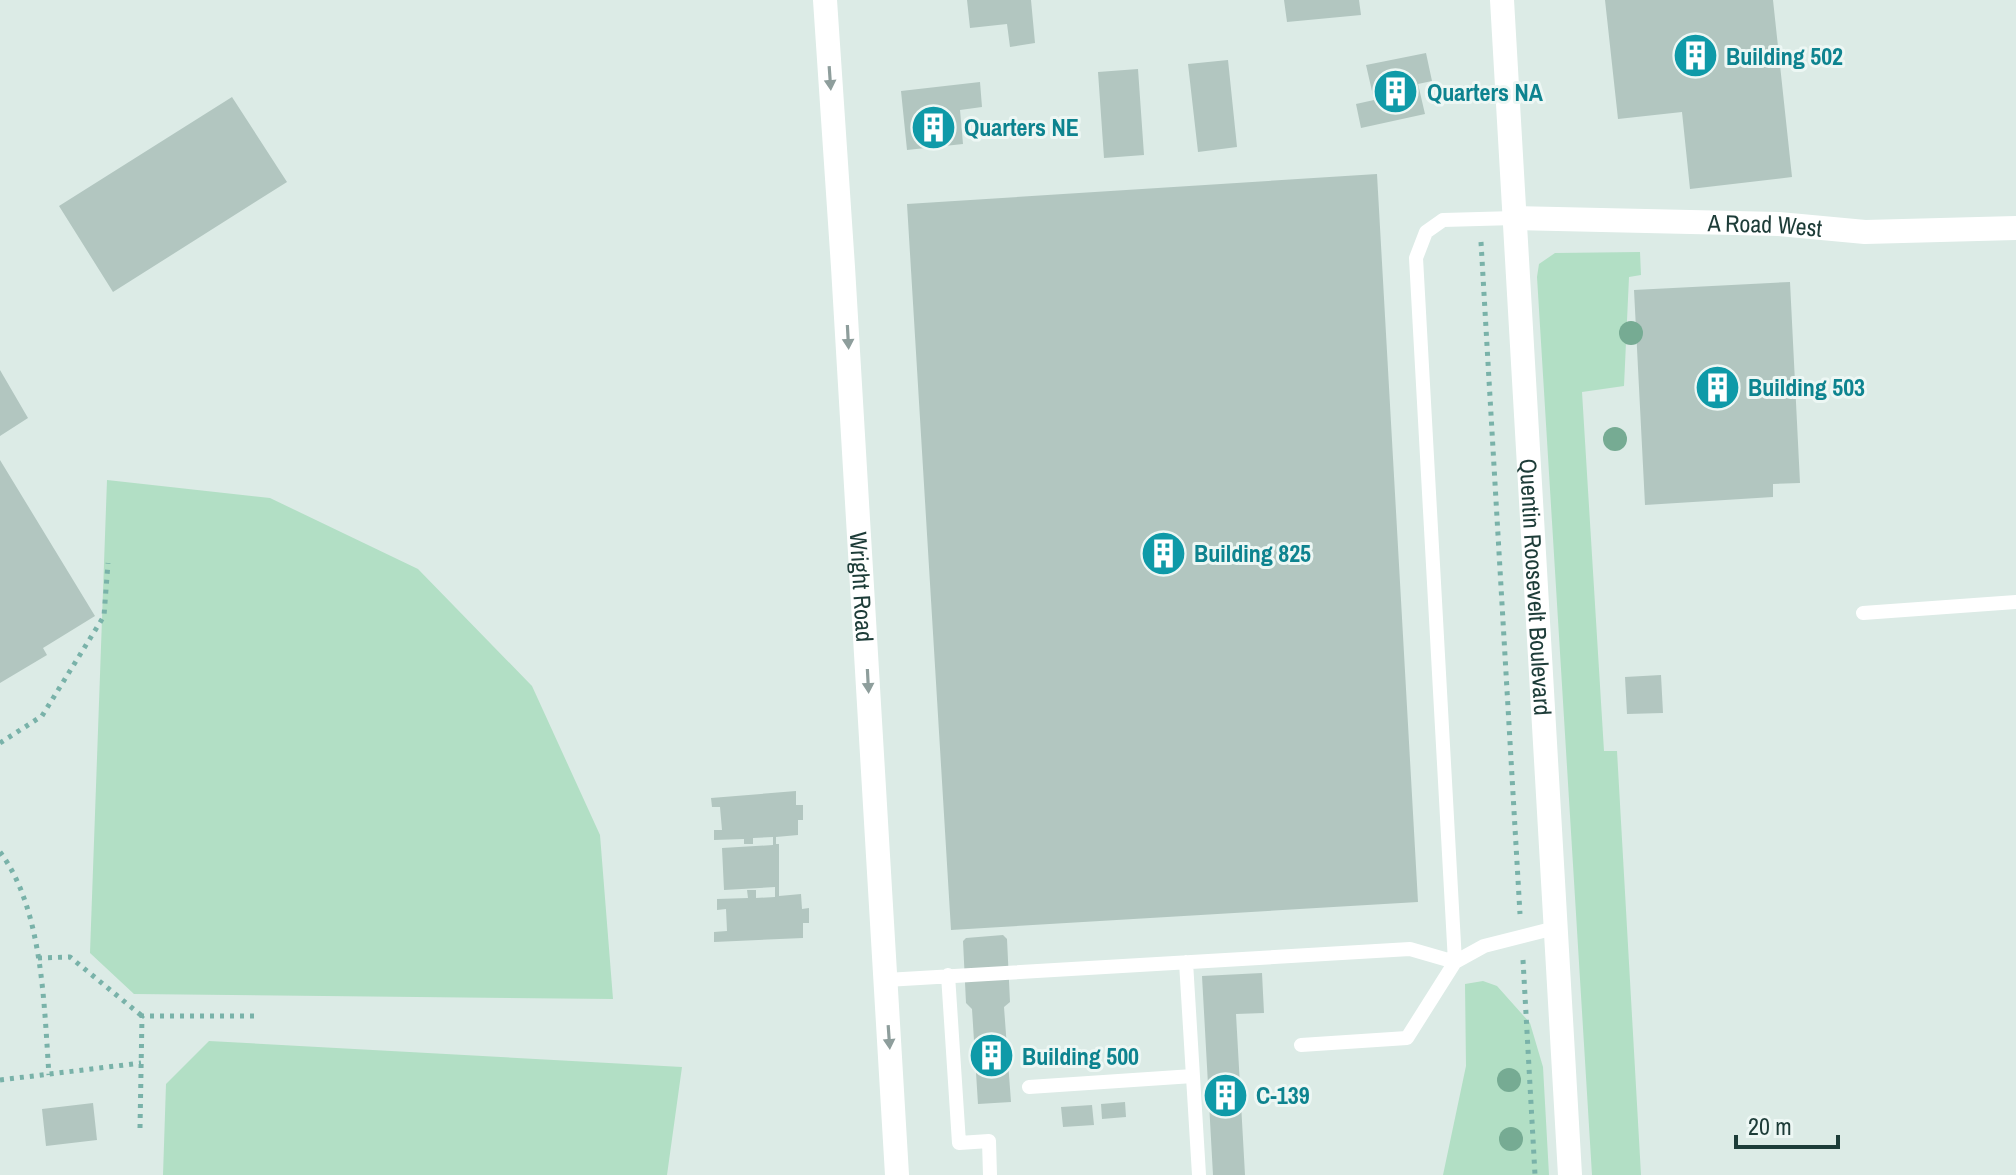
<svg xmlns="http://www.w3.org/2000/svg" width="2016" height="1175" font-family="'Archivo Narrow',sans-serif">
<rect width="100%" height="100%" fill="#dcebe6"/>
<!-- green -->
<path fill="#b2dfc5" d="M1640,252L1641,275L1629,277L1624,386L1582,392L1604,751H1617L1641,1175H1592L1537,277L1539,264L1555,253Z
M107,480L270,498L418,569L532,686L600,835L613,999L134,994L90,953Z
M1483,981L1497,986L1530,1023L1543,1067L1549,1175H1443L1466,1066L1465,984Z
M209,1041L682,1067L667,1175H163L166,1084Z"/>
<!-- building -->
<path fill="#b2c6c0" d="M967,0H1031L1035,43L1010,47L1007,24L970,28Z
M1284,0H1359L1361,15L1287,22Z
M1605,0H1773L1792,177L1690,189L1682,112L1618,119Z
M1426,53L1432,81L1418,84L1425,114L1361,128L1356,104L1374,100L1366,65Z
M1228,60L1237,147L1198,152L1188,64Z
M1138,69L1144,155L1104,158L1098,72Z
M980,82L982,107L960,110L963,144L907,150L901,91Z
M232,97L287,182L113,292L59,206Z
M1377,174L1418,902L951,930L907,204Z
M1790,282L1800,483L1773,484V497L1645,505L1634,290Z
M0,370L28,418L0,436Z
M0,460L95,616L43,648L47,655L0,683Z
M1661,675L1663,713L1627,714L1625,677Z
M796,791V805H803V820H798V835L776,837V844H779V896L801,894L802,909L809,908V923H803V938L714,942V932L727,931L726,909L717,910V899L748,898L747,890H756V898L775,897V887L724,890L722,848L773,845V837L753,838V844H744V839L714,840V830H722L720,807H712L711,798Z
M1003,935L1007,939L1010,1002L1004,1007L1011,1102L978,1104L972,1009L966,1003L963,941L966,938Z
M1262,973L1264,1013L1236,1014L1245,1175H1213L1202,976Z
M1125,1102L1126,1117L1102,1119L1101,1104Z
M93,1103L97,1140L46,1146L42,1109Z
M1092,1105L1094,1125L1063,1127L1061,1107Z"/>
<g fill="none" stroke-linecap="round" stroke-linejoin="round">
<!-- path -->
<path stroke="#79b2a9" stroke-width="5" stroke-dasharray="4 6" stroke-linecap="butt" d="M1481,242L1520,914
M0,743L42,716L104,616L108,563
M0,852C43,909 44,1006 49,1075
M38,958L70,957L142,1016
M1523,960L1535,1175
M0,1080L141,1063
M140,1128L142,1016H255"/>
<!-- lane -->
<path stroke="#fff" stroke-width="14" d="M1863,613L2016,602
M1186,962L1199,1175
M948,975L959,1143L989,1141L990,1175
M886,980L1410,949L1455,962L1416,258L1426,232L1443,220L1515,218
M1301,1045L1407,1038L1455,962L1484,946L1555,928
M1029,1087L1193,1076"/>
<!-- street -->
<g stroke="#fff" stroke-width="24">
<path id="s1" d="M825,0L843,267L897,1175"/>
<path id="s2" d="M1502,0L1570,1175"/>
<path id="s3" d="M1515,218L1779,224L1865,232L2016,228"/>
</g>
</g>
<!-- trees -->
<g fill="#76ab93">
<circle cx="1631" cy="333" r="12"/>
<circle cx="1615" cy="439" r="12"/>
<circle cx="1509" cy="1080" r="12"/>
<circle cx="1511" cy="1139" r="12"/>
</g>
<!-- one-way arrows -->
<defs><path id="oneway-solid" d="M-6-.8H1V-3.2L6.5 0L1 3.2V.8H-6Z" transform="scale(2)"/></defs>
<g fill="#8e9e9c">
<use href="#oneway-solid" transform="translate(830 78) rotate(86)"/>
<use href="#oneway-solid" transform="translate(848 337) rotate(87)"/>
<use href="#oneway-solid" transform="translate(868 681) rotate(87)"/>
<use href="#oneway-solid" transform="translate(889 1037) rotate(86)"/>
</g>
<!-- icons -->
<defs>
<symbol id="building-disc" viewBox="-11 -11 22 22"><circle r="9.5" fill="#0f9aa8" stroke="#edf7f4"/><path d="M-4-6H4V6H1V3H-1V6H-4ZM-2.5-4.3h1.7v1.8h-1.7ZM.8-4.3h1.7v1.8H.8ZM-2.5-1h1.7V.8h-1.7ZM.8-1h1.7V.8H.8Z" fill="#fff"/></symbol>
</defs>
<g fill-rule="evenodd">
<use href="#building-disc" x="1670" y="30" width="51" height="51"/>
<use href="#building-disc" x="1370" y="66" width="51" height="51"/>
<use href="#building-disc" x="908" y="102" width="51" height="51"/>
<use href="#building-disc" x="1692" y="362" width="51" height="51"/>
<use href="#building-disc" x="1138" y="528" width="51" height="51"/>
<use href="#building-disc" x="966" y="1030" width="51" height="51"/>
<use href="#building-disc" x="1200" y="1070" width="51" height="51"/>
</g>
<g text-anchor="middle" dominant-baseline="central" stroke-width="6" stroke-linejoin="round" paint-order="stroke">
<!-- culture labels -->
<g font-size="24" font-weight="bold" fill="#0d838f" stroke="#edf7f4" text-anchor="start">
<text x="1726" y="56">Building 502</text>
<text x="1427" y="92">Quarters NA</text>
<text x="964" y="127">Quarters NE</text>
<text x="1748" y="387">Building 503</text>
<text x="1194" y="553">Building 825</text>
<text x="1022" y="1056">Building 500</text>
<text x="1256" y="1095">C-139</text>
</g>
<!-- street labels -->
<g font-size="24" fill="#1d3c38" stroke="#edf7f4">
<text stroke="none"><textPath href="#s3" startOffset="250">A Road West</textPath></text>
<text stroke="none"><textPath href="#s1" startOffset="588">Wright Road</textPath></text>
<text stroke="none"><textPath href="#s2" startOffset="588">Quentin Roosevelt Boulevard</textPath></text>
</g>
</g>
<!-- scale -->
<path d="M1736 1135v12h102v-12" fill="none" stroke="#1d3c38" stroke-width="4"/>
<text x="1748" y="1135" font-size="24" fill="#1d3c38" stroke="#edf7f4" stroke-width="6" paint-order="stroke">20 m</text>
</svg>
